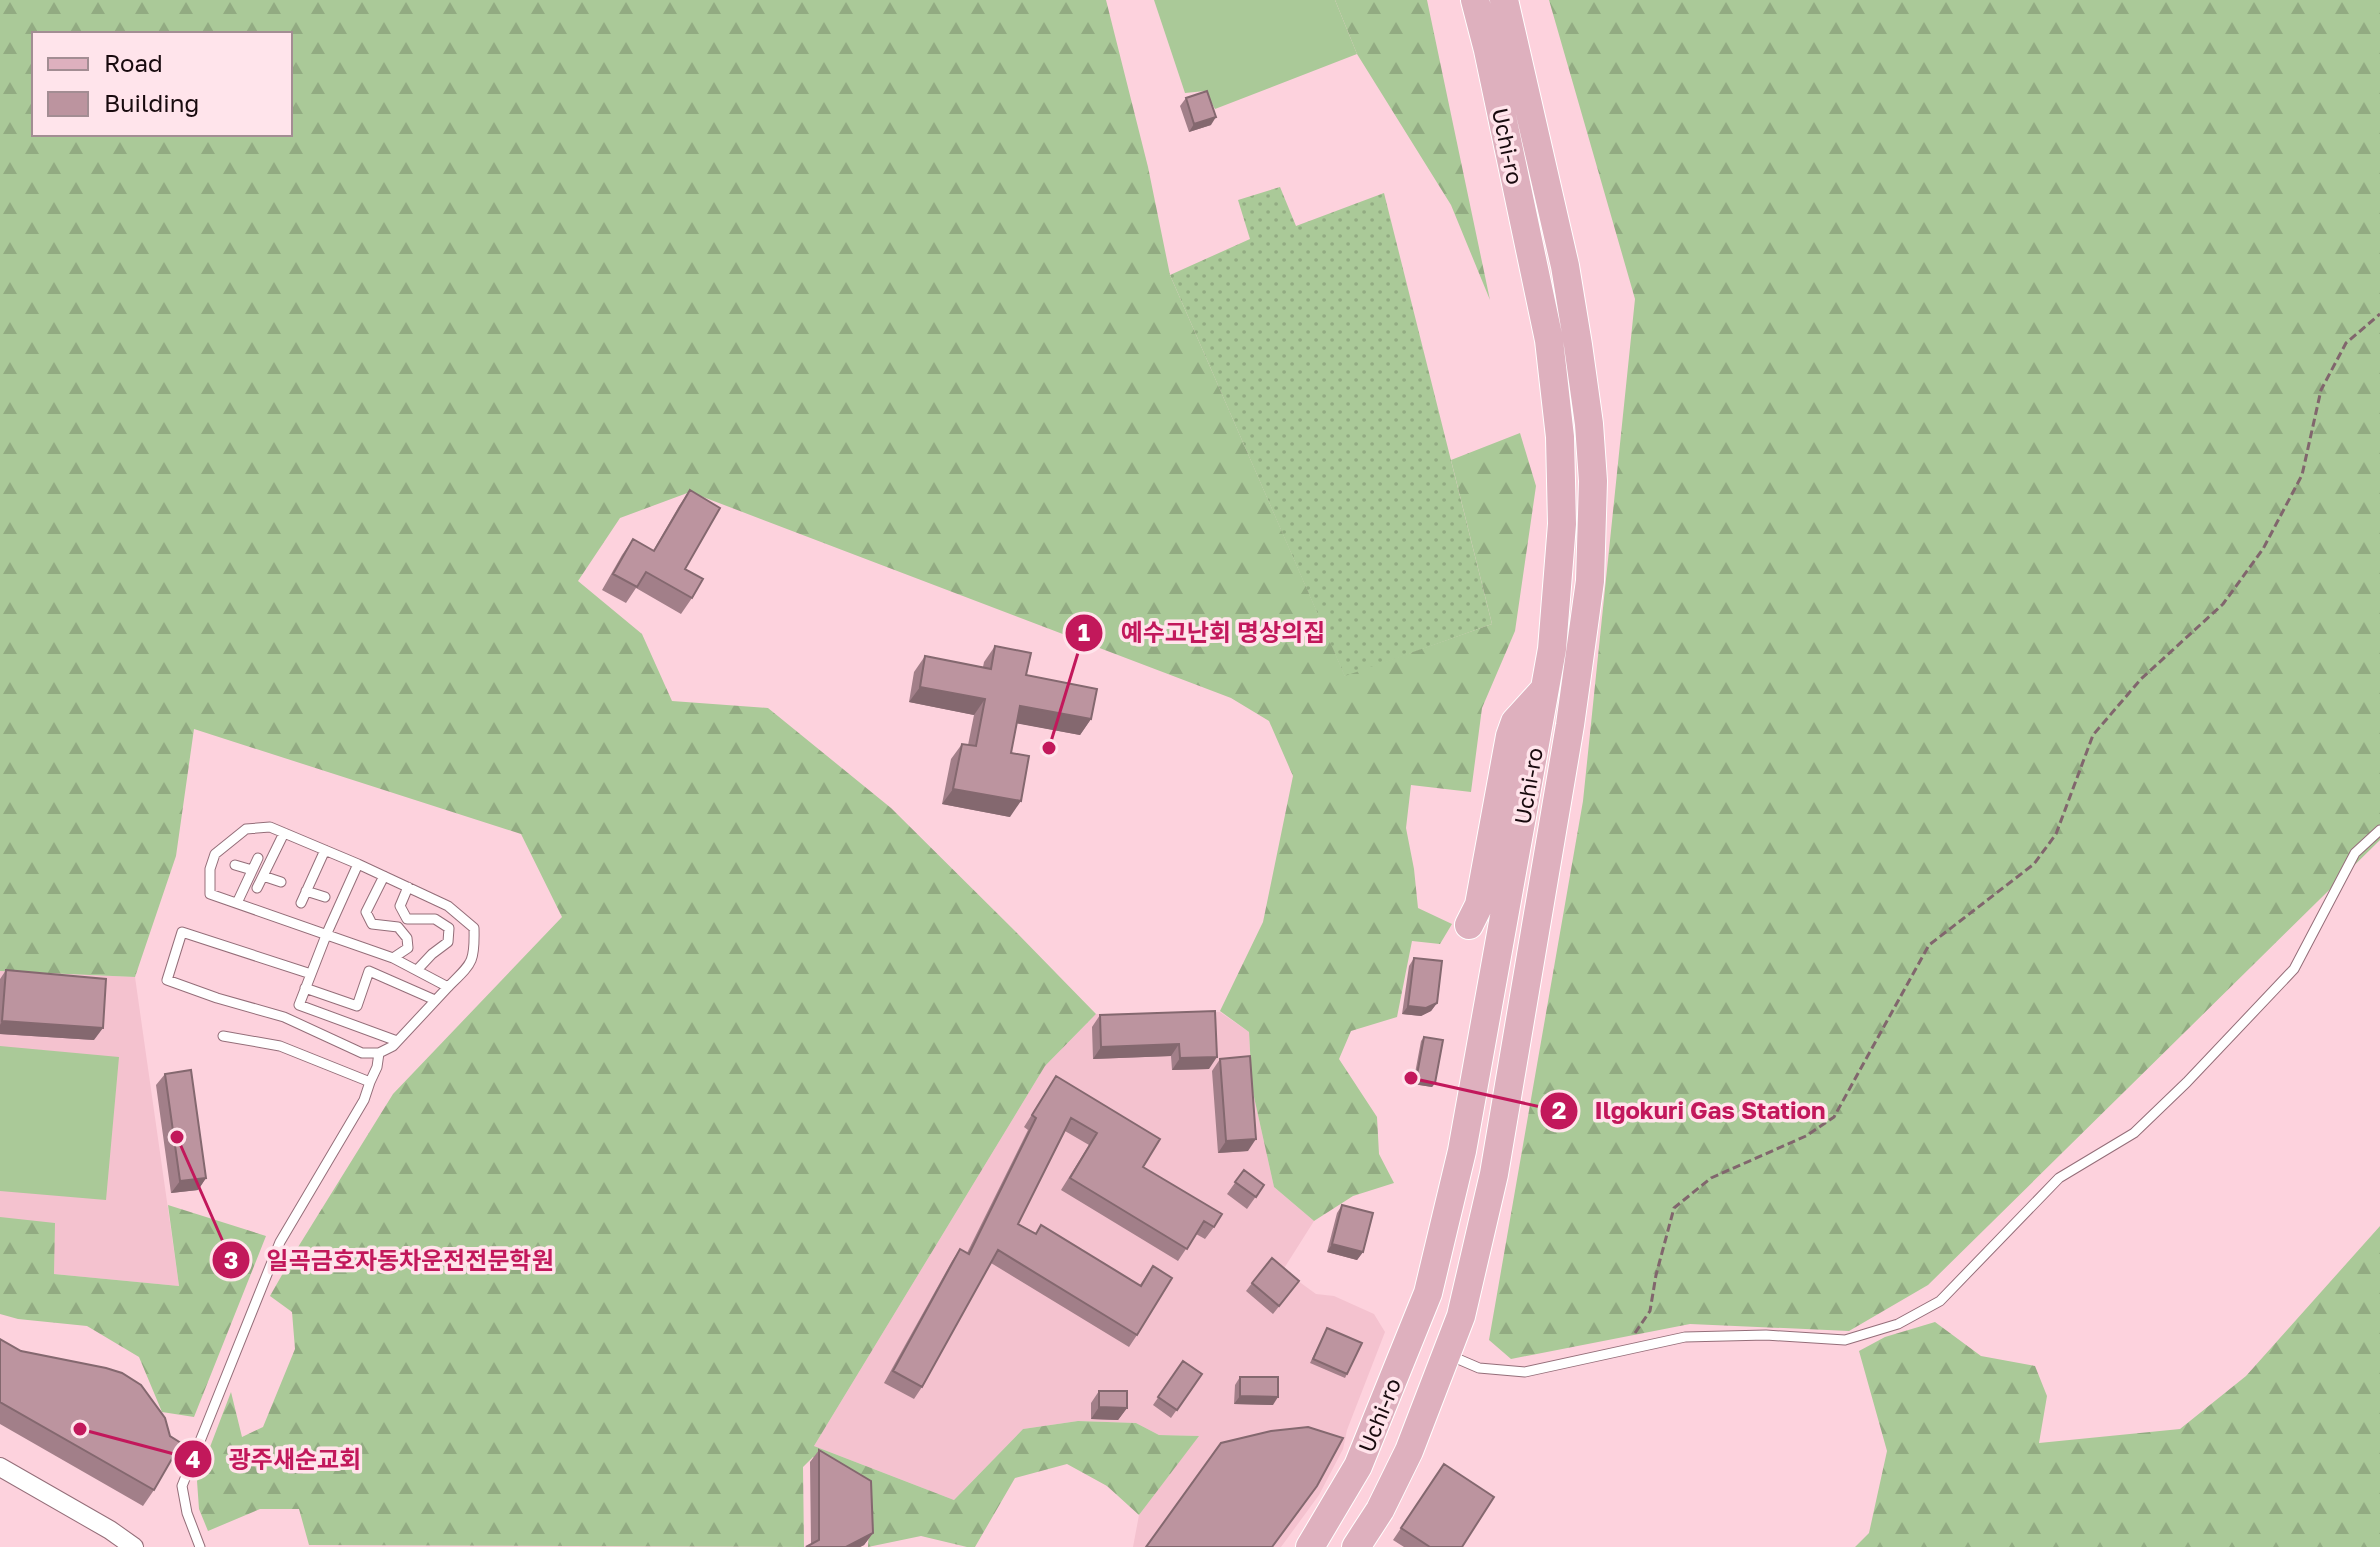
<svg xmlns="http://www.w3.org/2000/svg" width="2380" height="1547" font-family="'Golos Text','Noto Sans KR',sans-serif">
<defs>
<pattern id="grass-dots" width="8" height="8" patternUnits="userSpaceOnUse" patternTransform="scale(2)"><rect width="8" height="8" fill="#aac998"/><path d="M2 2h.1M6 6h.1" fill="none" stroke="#92ab82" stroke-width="1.8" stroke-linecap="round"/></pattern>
<pattern id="forest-firs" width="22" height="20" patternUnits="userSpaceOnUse" patternTransform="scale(2)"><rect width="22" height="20" fill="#aac998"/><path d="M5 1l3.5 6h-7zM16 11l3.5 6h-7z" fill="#92ab82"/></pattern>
</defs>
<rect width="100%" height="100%" fill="#fdd2dd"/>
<!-- built -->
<path fill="#f4c2cf" d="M0,971L135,977L179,1286L54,1274L0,1218Z
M1220,1012L1249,1032L1252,1088L1274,1187L1314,1221L1283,1270L1316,1294L1334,1296L1374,1314L1385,1332L1347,1430L1343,1449L1319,1495L1281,1547H1133L1139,1515L1198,1436L1159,1435L1136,1423L1078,1421L1023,1429L954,1500L814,1446L1045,1066L1096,1014Z"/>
<!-- grass -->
<path fill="url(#grass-dots)" d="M1280,187L1296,226L1384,193L1492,624L1345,677L1170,275L1250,239L1238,200Z"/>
<!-- forest -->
<path fill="url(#forest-firs)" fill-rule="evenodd" d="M0,0H1106L1148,167L1170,275L1345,676L1492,624L1451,460L1520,433L1536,486L1515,631L1482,708L1471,792L1411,785L1406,828L1414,869L1418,908L1452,924L1440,944L1412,941L1397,1017L1351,1031L1339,1059L1377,1117L1379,1154L1394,1183L1353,1196L1314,1221L1274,1187L1252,1088L1249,1032L1220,1011L1263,922L1293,776L1269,721L1231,698L690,492L620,518L578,581L642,634L672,701L768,708L891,808L1015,931L1096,1014L1045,1066L814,1446L954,1500L1023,1429L1078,1421L1136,1423L1159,1435L1199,1436L1139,1515L1107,1486L1067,1464L1015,1478L975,1547H967L921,1536L868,1547L871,1487L813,1457L803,1467L804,1547L309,1545L299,1509H260L208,1531L199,1509L197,1481L231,1392L242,1437L263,1427L295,1349L292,1312L270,1296L295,1252L393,1094L562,917L521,834L194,729L176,856L135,977L0,971ZM34,34H290V134H34Z
M1335,0H1427L1490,300L1451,205L1357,54Z
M1549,0H2380V840L1928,1285L1849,1331L1690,1324L1511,1359L1489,1340L1583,801L1635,299Z
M168,1205L266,1236L194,1417L162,1412L139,1357L87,1326L18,1319L0,1314V1217L55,1223L54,1274L179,1286Z
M2380,1226V1547H1855L1869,1533L1887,1451L1859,1351L1885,1337L1935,1322L1981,1356L2035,1366L2047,1396L2039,1443L2180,1429L2246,1376Z"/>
<!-- garden -->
<path fill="#aac998" d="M1154,0H1335L1357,54L1215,109L1205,91L1185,93Z
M0,1046L119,1057L106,1200L0,1191Z"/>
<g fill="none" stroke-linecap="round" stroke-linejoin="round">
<defs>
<path id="service" d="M270,827L358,864L448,906L474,928C475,963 472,963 448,987L393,958L210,894V869L215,854L246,829Z
M358,864L327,933L299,1005L397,1041
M235,865L252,870
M263,876L281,882
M384,876L366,912L372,924L398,927L407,938L408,948L393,958
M408,887L400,906L407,919H435L449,928L448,942L432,954L417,970
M257,888L284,833
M306,891L325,897
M237,903L258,858
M301,903L325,850
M311,974L182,932L167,980L217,998L284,1017L362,1053H379L393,1046L448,987
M305,988L357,1006L369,971L435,1000
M370,1082L377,1067L379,1053
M1451,1356L1479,1368L1525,1372L1685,1337L1766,1335L1845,1340L1898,1324L1940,1301L2059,1178L2134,1133L2187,1082L2294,969L2355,853L2380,830
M200,1547L187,1513L182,1486L280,1242L364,1100L370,1082L280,1046L223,1036"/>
<path id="minor" d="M0,1467L110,1530L134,1547"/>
<path id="primary" d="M1469,925L1479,905L1510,736L1515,722L1544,690
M1310,1547L1358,1466L1428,1293L1462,1151L1552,649L1562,524L1560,437L1549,340L1488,50L1475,0
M1356,1547L1380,1510L1409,1451L1461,1316L1494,1174L1570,725L1590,581L1593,481L1589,424L1578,345L1565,266L1504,0"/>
</defs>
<!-- service casing -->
<use href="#service" stroke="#946e79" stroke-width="11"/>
<!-- minor casing -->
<use href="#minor" stroke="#946e79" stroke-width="20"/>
<!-- primary casing -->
<use href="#primary" stroke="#fff" stroke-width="30"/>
<!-- path -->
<path stroke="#81666d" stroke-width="3" stroke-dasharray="8 4" stroke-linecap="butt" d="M1635,1333L1650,1311L1656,1275L1674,1208L1711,1178L1806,1136L1834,1117L1929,945L2034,864L2056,834L2093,735L2141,679L2223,604L2263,549L2302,475L2321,390L2346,343L2380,314"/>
<!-- service -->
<use href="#service" stroke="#fff" stroke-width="9"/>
<!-- minor -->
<use href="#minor" stroke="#fff" stroke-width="18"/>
<!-- primary -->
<use href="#primary" stroke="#deb0be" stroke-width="28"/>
</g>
<!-- wall -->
<path fill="#a27f89" d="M1186,98L1211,125L1189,132L1180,106Z
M690,490L685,569L692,598L681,614L636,588L626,603L602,590L622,555L633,539L653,551L679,506Z
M995,646L1026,675L1091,719L1080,735L1017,723L1011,753L1010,817L942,804L951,759L962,744L968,745L974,715L909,702L914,672L925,656L983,667L984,662Z
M1414,958L1437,1003L1431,1011L1421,1016L1402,1014L1409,966Z
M6,970L94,1040L0,1034V979Z
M1215,1011L1209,1069L1172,1070L1171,1056L1093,1059L1092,1027L1100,1015Z
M1424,1037L1435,1083L1432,1087L1413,1084L1421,1041Z
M1220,1059L1248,1151L1218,1153L1212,1071Z
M165,1074L206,1178L198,1190L171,1193L156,1085Z
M1056,1076L1143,1167L1214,1227L1205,1239L1196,1234L1178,1261L1061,1190L1089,1145L1065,1131L1018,1224L1140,1285L1153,1266L1137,1335L1129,1347L991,1263L922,1387L914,1399L884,1383L952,1261L960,1249L967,1253L1028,1130L1024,1127Z
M1244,1170L1264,1185L1247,1209L1227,1194Z
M1342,1205L1363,1252L1357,1260L1327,1252L1337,1213Z
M1299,1281L1273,1314L1246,1291L1252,1283Z
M1327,1328L1347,1374L1345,1378L1310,1363Z
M0,1339L154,1490L143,1506L0,1424Z
M1183,1361L1202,1374L1171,1418L1153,1405Z
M1240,1377L1273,1405L1234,1404L1235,1385Z
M1099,1391L1127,1408L1118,1420L1091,1419V1403Z
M819,1450L873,1533L864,1545L860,1547H806L811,1545L810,1462Z
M1444,1464L1462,1547H1404L1393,1540Z"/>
<!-- shaded-wall -->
<path fill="#84686f" d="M1216,117L1211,125L1189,132L1194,124Z
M920,687L985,699L974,715L909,702Z
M1020,706L1091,719L1080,735L1009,722Z
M953,789L1021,801L1010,817L942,804Z
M1437,1003L1431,1011L1421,1016L1402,1014L1408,1006Z
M2,1021L103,1028L94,1040L0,1034V1025Z
M1179,1044L1171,1056L1093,1059L1101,1047Z
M1217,1057L1209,1069L1172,1070L1180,1058Z
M1416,1080L1435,1083L1432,1087L1413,1084Z
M1256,1139L1248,1151L1218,1153L1226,1141Z
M206,1178L198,1190L171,1193L180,1181Z
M1332,1244L1363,1252L1357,1260L1327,1252Z
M1240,1396L1278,1397L1273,1405L1234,1404Z
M1099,1407L1127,1408L1118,1420L1091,1419Z
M873,1533L864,1545L860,1547H846Z"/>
<!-- building -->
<path fill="#bc949f" stroke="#84686f" stroke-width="2" d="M1207,91L1216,117L1194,124L1186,98Z
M690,490L720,508L685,569L703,579L692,598L646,572L637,587L613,574L633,539L654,551Z
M995,646L1031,653L1026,675L1097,689L1091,719L1020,706L1011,753L1029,756L1021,801L953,789L962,744L976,746L985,699L920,687L925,656L991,669Z
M1414,958L1442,961L1437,1003L1426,1008L1408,1006Z
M6,970L106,979L103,1028L2,1021Z
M1215,1011L1217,1057L1180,1058L1179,1044L1101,1047L1100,1015Z
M1424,1037L1443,1040L1435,1083L1416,1080Z
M1250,1056L1256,1139L1226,1141L1220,1059Z
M191,1070L206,1178L180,1181L165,1074Z
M1056,1076L1160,1139L1143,1167L1222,1214L1214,1227L1204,1221L1187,1249L1070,1178L1097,1133L1071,1118L1018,1224L1036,1234L1041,1225L1141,1286L1153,1266L1172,1278L1137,1335L998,1250L922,1387L893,1371L960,1249L969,1254L1036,1118L1032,1115Z
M1244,1170L1264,1185L1256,1197L1235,1182Z
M1342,1205L1373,1213L1363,1252L1332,1244Z
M1272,1258L1299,1281L1279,1306L1252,1283Z
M1327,1328L1362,1343L1347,1374L1313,1359Z
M0,1339L21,1351L106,1368L122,1373L141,1385L165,1418L170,1436L181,1443L154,1490L0,1402Z
M1183,1361L1202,1374L1177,1410L1158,1397Z
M1240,1377H1278V1397L1240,1396Z
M1099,1391H1127V1408L1099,1407Z
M1308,1427L1343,1438L1317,1486L1272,1547H1146L1221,1443L1271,1431Z
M819,1450L871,1481L873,1533L846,1547H806L819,1540Z
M1444,1464L1494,1497L1462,1547H1430L1401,1528Z"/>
<g text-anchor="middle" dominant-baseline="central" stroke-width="7" stroke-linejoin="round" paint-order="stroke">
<!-- street labels -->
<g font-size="22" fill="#180a0e" stroke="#ffe4eb">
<text transform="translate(1508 146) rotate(78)">Uchi-ro</text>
<text transform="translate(1528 786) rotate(-80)">Uchi-ro</text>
<text transform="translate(1379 1415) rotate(-68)">Uchi-ro</text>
</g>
</g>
<!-- callouts -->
<path fill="none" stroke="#c2185b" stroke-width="3" d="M1049 748L1084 633M1411 1078L1559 1111M177 1137L231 1260M80 1429L193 1459"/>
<g fill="#c2185b" stroke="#ffe4eb" stroke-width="3">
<circle cx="1049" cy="748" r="8"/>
<circle cx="1411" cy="1078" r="8"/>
<circle cx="177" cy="1137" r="8"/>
<circle cx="80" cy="1429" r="8"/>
<circle cx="1084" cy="633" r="20"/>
<circle cx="1559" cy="1111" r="20"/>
<circle cx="231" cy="1260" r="20"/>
<circle cx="193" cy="1459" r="20"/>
</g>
<g font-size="24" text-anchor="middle" font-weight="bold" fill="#fff">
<text x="1084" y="641">1</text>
<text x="1559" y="1119">2</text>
<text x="231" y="1269">3</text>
<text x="193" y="1468">4</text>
</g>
<g font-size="24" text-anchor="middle" font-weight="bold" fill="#c2185b" stroke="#ffe4eb" stroke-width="7" stroke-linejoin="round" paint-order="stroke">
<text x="1223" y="641">예수고난회 명상의집</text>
<text x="1710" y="1119">Ilgokuri Gas Station</text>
<text x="410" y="1269">일곡금호자동차운전전문학원</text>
<text x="295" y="1468">광주새순교회</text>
</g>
<!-- legend -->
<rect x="32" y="32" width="260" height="104" fill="#ffe4eb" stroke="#a38d93" stroke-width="2"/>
<rect x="48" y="58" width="40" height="12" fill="#deb0be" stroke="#a38d93" stroke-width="2"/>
<text x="104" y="72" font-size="24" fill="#180a0e">Road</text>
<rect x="48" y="92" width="40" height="24" fill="#bc949f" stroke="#a38d93" stroke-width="2"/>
<text x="104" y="112" font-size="24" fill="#180a0e">Building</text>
</svg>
